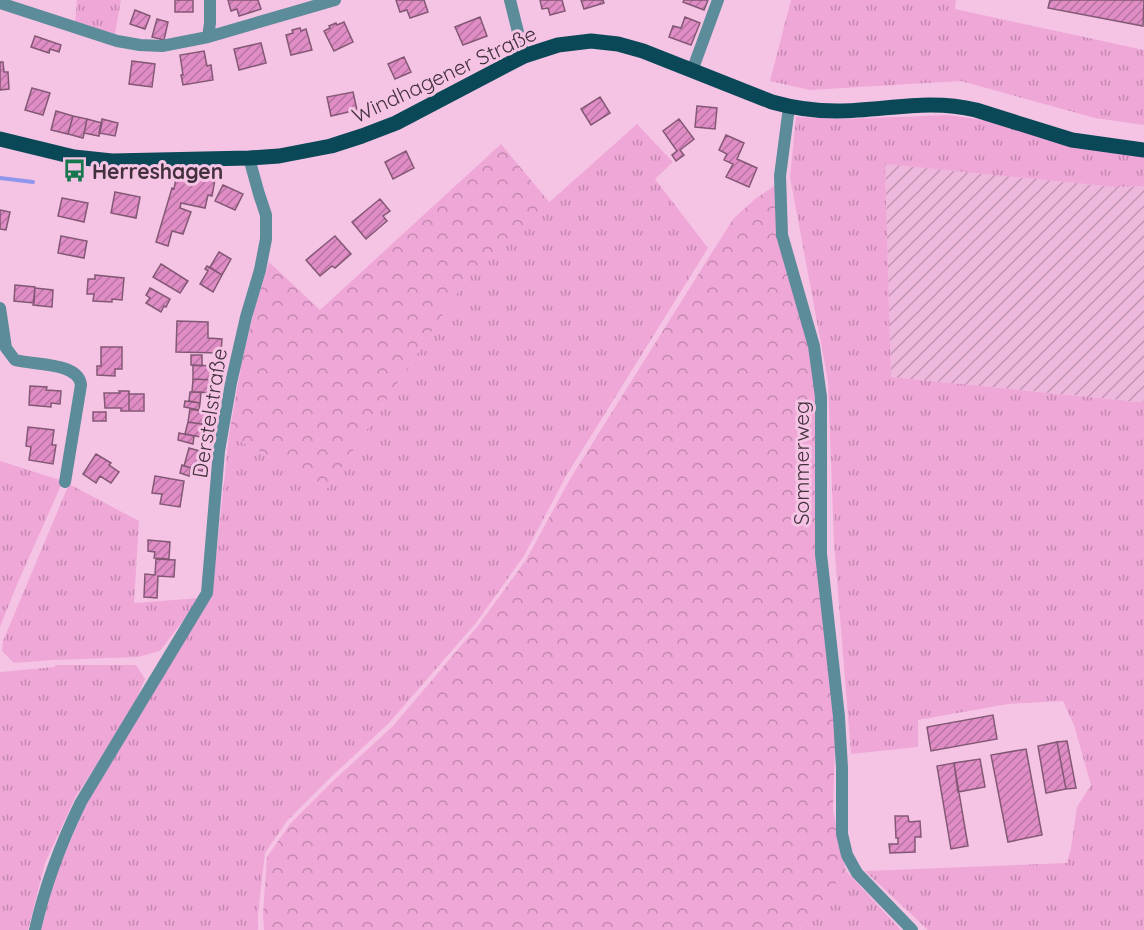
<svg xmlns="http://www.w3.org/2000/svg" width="1144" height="930" font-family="Quicksand,sans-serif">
<defs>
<pattern id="industrial-furrows" width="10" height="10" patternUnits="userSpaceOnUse" patternTransform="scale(1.5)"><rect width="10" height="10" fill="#eeb7dc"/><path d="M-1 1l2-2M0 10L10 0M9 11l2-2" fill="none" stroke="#c295b4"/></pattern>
<pattern id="grass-tufts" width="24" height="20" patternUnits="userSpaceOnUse" patternTransform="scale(1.5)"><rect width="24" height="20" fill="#efa7d8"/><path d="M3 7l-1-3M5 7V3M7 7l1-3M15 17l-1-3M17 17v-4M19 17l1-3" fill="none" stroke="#c388b0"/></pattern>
<pattern id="forest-crowns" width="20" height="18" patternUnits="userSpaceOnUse" patternTransform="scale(1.5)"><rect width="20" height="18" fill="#efa7d8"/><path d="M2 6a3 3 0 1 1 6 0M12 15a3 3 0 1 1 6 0" fill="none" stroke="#c388b0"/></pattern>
<pattern id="building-hatch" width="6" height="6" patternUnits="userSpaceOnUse" patternTransform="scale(1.5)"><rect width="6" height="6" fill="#e08dc6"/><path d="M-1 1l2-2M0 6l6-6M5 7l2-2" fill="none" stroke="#b774a2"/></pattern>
</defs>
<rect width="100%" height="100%" fill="#f5c4e4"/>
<!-- industrial -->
<path fill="url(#industrial-furrows)" d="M885,164L1115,187L1144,186V401L1139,402L891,377Z"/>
<!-- grass -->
<path fill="url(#grass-tufts)" d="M77,0H121L115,34L75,22Z
M791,0H956L955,9L1144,50V125L1095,118L961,81L810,90L770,81Z
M948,115L984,120L1076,148L1144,156V186L1115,187L885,164L891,377L1138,402L1144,401V930H928L865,871L1067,863L1071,848L1077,807L1091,785L1074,725L1063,701L1008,704L918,720V747L851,754L834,543L828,381L790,177L796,117L843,119Z
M637,124L673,162L655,179L708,248L566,476L524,556L476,623L388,724L330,778L287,821L265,853L258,914V930H41L56,874L86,805L212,595L229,435L328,488L471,272Z
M0,461L63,481L18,582L0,627Z
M69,484L139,521L134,603L200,598L160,651L138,657L54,660L14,663L2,651L3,641Z
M55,665H136L145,679L132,709L75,798L45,863L28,930H0V672L55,667Z
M846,871L901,930H800Z"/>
<!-- forest -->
<path fill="url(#forest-crowns)" d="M501,144L550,203L471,272L328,488L229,435L242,361L254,311L269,262L320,310Z
M777,184L815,370L836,716L833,810L846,871L800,930H264L263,914L267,857L290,824L332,782L393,726L477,627L526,560L570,479L733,219L755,199Z"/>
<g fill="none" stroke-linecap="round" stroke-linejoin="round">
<!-- stream -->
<path stroke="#8f96eb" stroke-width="4" d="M0,178L33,182"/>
</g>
<!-- building -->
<path fill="url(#building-hatch)" stroke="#835875" stroke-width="1.5" d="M175,0H193V12H175Z
M228,0H258L261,9L239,16L237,9L231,11Z
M396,0H424L428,12L410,18L407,10L400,12Z
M540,0H562L565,11L550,15L548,8L542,9Z
M581,0H603L604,3L584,9Z
M684,0H708L704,10L683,2Z
M1050,0H1144L1143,26L1048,8Z
M135,10L150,16L145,29L130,24Z
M480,17L487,36L463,45L455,27Z
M685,17L700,23L691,45L669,37L673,26L681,28Z
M157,19L168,22L164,40L152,37Z
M344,22L353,42L334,51L324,31L330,28L329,26L336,23L337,25Z
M300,28L301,31L306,29L312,50L291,55L286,35L293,33L292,30Z
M35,36L61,45L59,52L50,49L49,53L31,47Z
M261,43L266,63L239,70L234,49Z
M204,51L207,66L211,65L213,80L183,85L181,75H183L180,55Z
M404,57L411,72L395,79L388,64Z
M132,61L155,64L152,87L129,84Z
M0,62H3L4,72H8L9,89L0,90Z
M32,88L50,93L43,115L25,110Z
M353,92L357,110L331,116L327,97Z
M600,97L610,113L591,125L581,109Z
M697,106L717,108L715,129L695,127Z
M56,111L73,116L68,134L51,130Z
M73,116L87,119L83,138L68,134Z
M87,119L102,123L99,136L84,133Z
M102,119L118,123L115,136L99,133Z
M679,119L694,139L680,150L684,155L676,161L672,155L677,151L663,131Z
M726,135L744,143L737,159L757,168L749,187L726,177L733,164L724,160L727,154L719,150Z
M406,151L414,168L393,179L385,162Z
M188,171L216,174L212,196L208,195L205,208L181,203L180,208L191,212L183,234L172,231L168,246L156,242L172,188L174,189L177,174L187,176Z
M223,185L243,194L235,210L215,201Z
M115,192L140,197L136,218L111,213Z
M62,198L88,203L84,222L58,216Z
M380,199L390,211L383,216L387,221L366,239L352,222Z
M0,210L10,212L6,230L0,229Z
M61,236L87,241L84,258L58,253Z
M335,236L351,254L335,268L332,266L320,276L306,260Z
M219,252L231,259L222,275L210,267Z
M161,264L188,281L180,293L153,277Z
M207,266L222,275L213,292L200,284L208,271L205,269Z
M95,275L124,278L122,300L112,299V302L93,301L94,294H87L88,279H95Z
M15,285L35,287L34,303L14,301Z
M35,288L53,290L52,307L33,305Z
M150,288L170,299L166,307L164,306L161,312L146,303L150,298L146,295Z
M177,321L208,322V338L222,339L221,353L176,352Z
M101,347H122V369H115V376L97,375V366H101Z
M191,355H202V366L191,365Z
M193,365L214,366L213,380L193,379Z
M193,379L213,380V393L192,392Z
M30,386L47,387L46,390L61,391L60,404L51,403V407L29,405Z
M119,391H129V411H121V408H105L104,393H120Z
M190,392H201L200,403L189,401Z
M129,394H144V411H129Z
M185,401L200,403L199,410L184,407Z
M190,409L211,413L208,425L188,422Z
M93,412H106V421H93Z
M188,422L208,425L206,438L185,434Z
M28,427L54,430L52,445H56L53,464L29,460L31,447L26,446Z
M179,433L194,436L193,444L178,440Z
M189,448L207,453L202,471L184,466Z
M96,454L111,463L109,465L119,472L111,483L100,476L96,483L83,474Z
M182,465L191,468L189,476L180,473Z
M155,476L184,481L180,507L160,504L162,494L152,493Z
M148,540L170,542L169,559L154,558L155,552L148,551Z
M156,559L175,560L174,577L158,576L157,598L144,597L145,574L155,575Z
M993,715L997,739L931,751L927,727Z
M1067,741L1076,788L1066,789L1057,742Z
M1057,742L1066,789L1046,793L1038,746Z
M1026,749L1042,835L1008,842L991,755Z
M980,759L985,787L958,792L954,763Z
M954,763L968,846L951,849L937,766Z
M895,816H908L909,822L920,821L921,837H915V852L890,853L889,844H898V838H896Z"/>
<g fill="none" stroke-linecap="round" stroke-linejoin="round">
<!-- minor -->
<path stroke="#5c8b9a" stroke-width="12" d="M510,0L524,56
M0,3L117,41L140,45L162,46L208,37L335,0
M208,37L210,23V0
M692,71L718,0
M789,107L780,176L782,235L814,346L821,397V554L839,717L842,768V834L847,855L857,873L912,930
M0,308L6,348L15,360C33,365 79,362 81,385L65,482
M35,930C45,885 61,843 81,802L207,593L219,451L231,383L246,317L260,270L266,239V215L259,194L249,158"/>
<!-- major -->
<path stroke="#0a4857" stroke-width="15" d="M0,139L74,157L112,161L249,158L279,156L331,146L362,136L396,123L524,56L558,45L591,41L618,44L643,51L772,102C793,108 815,111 837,111C885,111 927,98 976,110L1072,140L1144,150"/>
</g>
<!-- icons -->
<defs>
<symbol id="bus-bare" viewBox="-9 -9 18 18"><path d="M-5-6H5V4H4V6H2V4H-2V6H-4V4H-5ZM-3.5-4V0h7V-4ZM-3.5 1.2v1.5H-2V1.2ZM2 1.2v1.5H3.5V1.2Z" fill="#17784f" stroke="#f5c4e4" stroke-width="2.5" paint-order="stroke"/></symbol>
</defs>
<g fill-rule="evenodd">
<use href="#bus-bare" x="58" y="154" width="33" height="33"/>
</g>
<g text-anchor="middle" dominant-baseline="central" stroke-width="6" stroke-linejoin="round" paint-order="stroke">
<!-- street labels -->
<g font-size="21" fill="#43303d" stroke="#f5c4e4">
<text transform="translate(444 74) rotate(-25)">Windhagener Straße</text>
<text transform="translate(209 413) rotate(-81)">Derstelstraße</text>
<text transform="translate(801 463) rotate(-90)">Sommerweg</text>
</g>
<!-- poi labels -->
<g font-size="21" font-weight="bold" fill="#43303d" stroke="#f5c4e4" text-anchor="start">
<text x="92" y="171">Herreshagen</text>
</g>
</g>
</svg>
